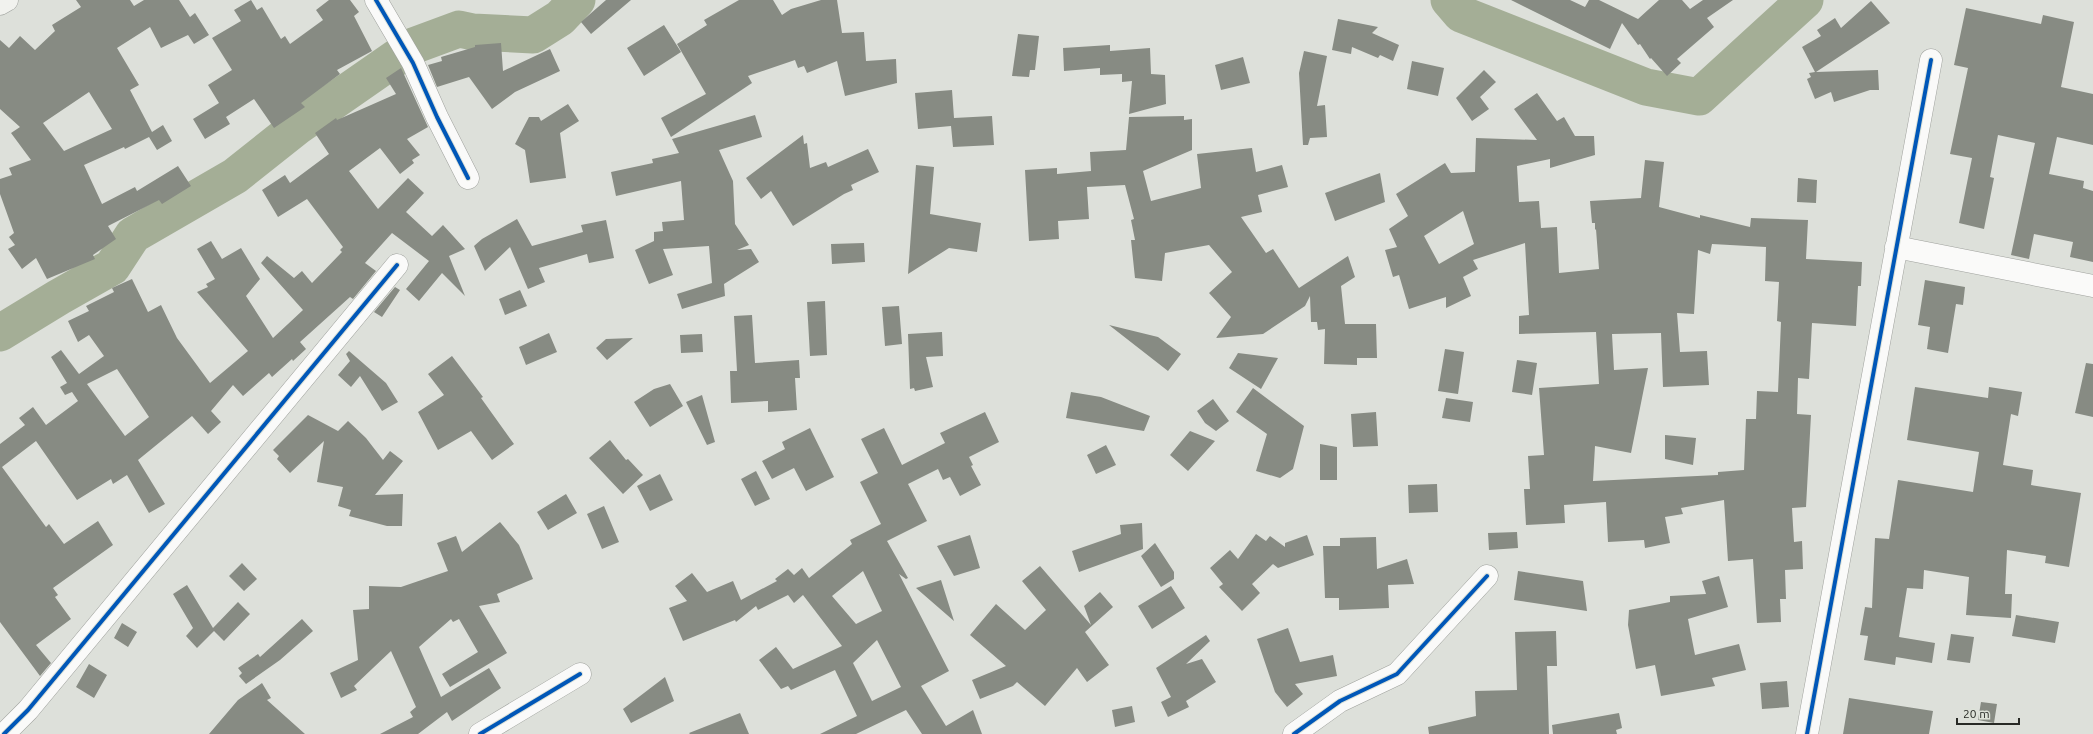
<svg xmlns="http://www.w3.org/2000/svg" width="2093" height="734" font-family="Ubuntu,sans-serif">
<rect width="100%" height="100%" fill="#dde0da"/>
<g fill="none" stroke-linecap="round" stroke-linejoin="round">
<!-- river -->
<path stroke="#a4ae96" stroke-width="37" d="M1449,0L1461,14L1646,87L1699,97L1805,0
M0,333L59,297L112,267L133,235L235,176L298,126L413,46L459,29L473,32L533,35L560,18L577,0"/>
</g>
<!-- building -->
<path fill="#878b83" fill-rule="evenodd" d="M76,0H130L134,6L144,0H179L190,17L195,13L209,35L194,44L188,35L161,48L150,27L117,48L139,85L130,90L152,132L163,125L172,141L157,150L149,137L125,149L124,147L84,165L102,204L135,187L137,191L178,166L191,186L162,204L159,200L108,226L116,239L93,255L95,259L47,279L36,258L22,269L8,249L15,245L9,237L14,233L0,194V179L12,175L9,168L31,160L11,133L20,127L0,109V40L9,48L20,36L35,50L55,31L52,25L81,7ZM89,92L112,129L64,151L43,123Z
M251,0L257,10L262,7L281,39L285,36L290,44L323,20L316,10L329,0H350L359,12L354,16L372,51L337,70L340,74L301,103L305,107L274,128L254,99L226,117L230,124L205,139L193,119L219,103L208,85L232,70L212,38L241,21L234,10Z
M606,0H631L591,34L581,22Z
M739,0H773L782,15L791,9L821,0H837L842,33L864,32L866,61L896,59L897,83L845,96L837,61L807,73L804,66L798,68L795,60L748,76L752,83L671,137L661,118L706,94L677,44L707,25L704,20Z
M1511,0H1570L1585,7L1589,0H1599L1638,19L1659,0H1682L1690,9L1703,0H1733L1707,18L1714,27L1677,59L1681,63L1667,76L1651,58L1650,59L1640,44L1638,45L1622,23L1610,49Z
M1871,1L1890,23L1816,72L1878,70L1879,90H1870L1834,102L1831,92L1815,99L1807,79L1811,77L1809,73L1815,72L1802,47L1821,36L1817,30L1835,18L1841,28Z
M1966,8L2041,24L2043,15L2074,22L2061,87L2093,94V145L2057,137L2049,174L2084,181L2083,188L2093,191V262L2070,257L2073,242L2034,234L2029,259L2011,255L2035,143L1998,135L1990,177L1994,178L1984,229L1959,223L1972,158L1950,154L1968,68L1954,65Z
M1338,19L1378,27L1372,33L1399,45L1393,61L1380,55L1378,58L1352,47L1351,54L1332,50Z
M664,25L681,52L644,76L627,48Z
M1018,34L1039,36L1035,70H1030L1029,77L1012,76Z
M501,43L503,71L550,49L560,71L515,92L492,109L469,77L437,87L428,65L442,61L441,57L475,47V45Z
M1110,45V51L1150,48L1151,74L1165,75L1166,104L1129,114L1132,81L1122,82V74L1100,75V68L1064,71L1063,48Z
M1304,51L1327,56L1317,106L1325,105L1327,137L1310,138L1308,145H1303L1299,73Z
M1243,57L1250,83L1221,90L1215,65Z
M1412,61L1444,68L1438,96L1407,89Z
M401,68L428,127L407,139L420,155L412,160L414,163L400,174L380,148L349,171L378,209L408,178L424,193L406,212L432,236L443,225L465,249L449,256L465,296L442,273L419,301L406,289L429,261L392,233L365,263L376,271L353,299L350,297L300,342L306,349L293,361L292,359L272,377L269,373L243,396L233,385L211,411L221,422L208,434L192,416L138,460L165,504L149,513L127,475L113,484L111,479L77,500L36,441L2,467L46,527L49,524L64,544L98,521L113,545L53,588L58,595L55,597L71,619L36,645L51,663L40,676L0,622V444L25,425L19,418L33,407L46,425L78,401L72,392L65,395L60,387L67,383L51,357L61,350L79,374L104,356L89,335L78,342L68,321L89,311L86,306L114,292L112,288L132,279L148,312L161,305L177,338L210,383L248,351L197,292L208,287L206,284L215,279L197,249L211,241L222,259L241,248L260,279L246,296L273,338L303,310L261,263L267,256L294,278L302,271L312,283L342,252L340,250L343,247L307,199L278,217L262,190L285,175L290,183L329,154L315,133L336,118L337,120L396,94L386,78ZM117,369L149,417L125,436L87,384Z
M1484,70L1496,82L1480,97L1489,109L1472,121L1456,98Z
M952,90L954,118L992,116L994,145L953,147L951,126L918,129L915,93Z
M1537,93L1557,121L1564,117L1575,136H1594L1595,155L1550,168V159L1517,166L1519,202L1539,201L1541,228L1557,227L1559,273L1599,269L1596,229L1595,230V223H1592L1590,201L1641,198L1645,160L1664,162L1659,207L1700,218V215L1750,227L1751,218L1808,220L1806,259L1862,262L1861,286H1858L1856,326L1812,323L1809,379L1798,378L1797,414L1811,415L1806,507L1792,508L1794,542L1802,541L1803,569L1785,570L1786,599H1780L1781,622L1757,623L1753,559L1728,561L1724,500L1681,508L1683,514L1665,517L1670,543L1645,548L1644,540L1608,542L1606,502L1564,505L1565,523L1526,525L1524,489H1530L1528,456L1544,455L1539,388L1599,384L1596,332L1519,334V316L1529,315L1525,243L1473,260L1478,269L1463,277L1471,296L1446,308V297L1409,309L1399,275L1393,277L1385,250L1397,247L1389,229L1408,216L1396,194L1445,163L1451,173L1475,172L1476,138L1537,140L1514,109ZM1463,211L1474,244L1439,264L1424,236ZM1712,244L1766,247L1765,281L1779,282L1777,321L1781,322L1778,392L1757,391L1756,419H1746L1744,470L1718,472V475L1593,481L1595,446L1631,453L1648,368L1614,370L1612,334L1661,333L1663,387L1709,385L1707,351L1680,352L1677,313L1694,314L1698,250L1710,254Z
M568,104L579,121L560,133L566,178L530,183L525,150L515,144L529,117H539L541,121Z
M755,115L762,137L719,150L733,181L735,224L749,245L737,250L751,249L759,262L724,284L725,296L682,309L677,294L712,283L709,246L663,249L673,275L649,284L635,250L654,241V232L663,231L662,222L684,220L681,181L616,196L611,172L653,163L652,159L679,153L672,139Z
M1184,116V120L1192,119V150L1143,171L1151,201L1201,188L1197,154L1252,148L1256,172L1282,165L1288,187L1258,195L1262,212L1241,217L1266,253L1273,249L1299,288L1348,256L1355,277L1341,286L1345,324H1376L1377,358H1357V365L1324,364L1325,329L1318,330L1317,322H1311L1310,296L1305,306L1263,334L1216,338L1231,317L1209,293L1232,272L1209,245L1165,253L1162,281L1135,278L1131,240H1135L1131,220L1134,219L1125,185L1087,187L1089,219L1058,221L1059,239L1029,241L1025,170L1057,168V174L1091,171L1090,152L1126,150L1129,117Z
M803,135L804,144L807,143L810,168L826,162L828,167L868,149L879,172L851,185L853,190L844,194L793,226L771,191L761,199L746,178Z
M916,165L934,167L930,214L981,223L977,252L949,248L908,274Z
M1380,173L1385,202L1335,221L1325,193Z
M1798,178L1817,180L1816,203L1797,202Z
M517,219L532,246L583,232L581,225L606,220L614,258L589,263L587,254L539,268L545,282L528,289L510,247L485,271L474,246L482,239Z
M864,243L865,262L832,264L831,244Z
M1925,280L1965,287L1963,305L1956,304L1948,353L1927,349L1930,327L1918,325Z
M395,287L400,290L382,317L374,312Z
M520,290L527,306L505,315L499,299Z
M825,301L827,355L810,356L807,302Z
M899,306L902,344L885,346L882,307Z
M752,315L755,363L799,360L800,378H795L797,410L768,412V401L731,403L730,371H737L734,316Z
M1109,325L1158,337L1181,354L1168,371Z
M942,332L943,356L926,357L933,387L915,391L914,388L910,389L908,334Z
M549,333L557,352L526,365L519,347Z
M702,334L703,352L681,353L680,335Z
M633,338L607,360L596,348L606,339Z
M1445,349L1464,352L1458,394L1438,391Z
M349,351L386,383L398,402L382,411L360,376L351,387L338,375L350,361L346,354Z
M1238,353L1278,358L1261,389L1229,368Z
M452,356L483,397L481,398L514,444L492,460L471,431L438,450L418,412L444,395L428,374Z
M1517,360L1537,363L1532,395L1512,392Z
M2086,363L2093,364V417L2075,413Z
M670,384L683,406L650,427L634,402L654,389Z
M1915,387L1988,398L1989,387L2022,392L2018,416L2011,414L2003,465L2033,470L2031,485L2081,493L2069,567L2045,563L2046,556L2007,550L2005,594H2012L2011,618L1966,615L1969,577L1924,570L1923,589L1907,588L1899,637L1935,643L1932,663L1896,657L1895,665L1864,660L1868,636L1860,635L1865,607L1872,608L1875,538L1889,539L1898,480L1973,492L1979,452L1907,440Z
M1253,388L1304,426L1293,469L1280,478L1256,471L1267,434L1236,412Z
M1071,392L1101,397L1150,416L1144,431L1066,418Z
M702,395L715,442L707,445L686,402Z
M1446,398L1473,402L1470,422L1442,418Z
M1213,399L1229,421L1216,431L1205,423L1197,411Z
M985,412L999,442L969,457L973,465L971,466L981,485L960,496L950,477L943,480L938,469L908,484L927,521L887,541L908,578L906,579L899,574L949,671L921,686L946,726L973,710L982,734H922L906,710L856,734H820L857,716L835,670L791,690L788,686L781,689L759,660L776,647L793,669L842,646L803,595L794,603L788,595L758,610L756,606L736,622L735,620L683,641L669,608L687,601L675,586L692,573L707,592L733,581L741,600L777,581L775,579L788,569L794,575L802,568L809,578L852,544L850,540L881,524L860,482L878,473L861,439L884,428L902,465L945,443L940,433ZM863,571L882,611L856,624L832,596ZM877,640L901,687L872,701L853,663Z
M1376,412L1378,446L1353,447L1351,414Z
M308,415L338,431L348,421L366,438L383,460L390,451L403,461L375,495L403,494L402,526H387L349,516L351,510L338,506L343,487L317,482L324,441L290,473L277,459L279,456L273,450Z
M810,428L834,477L806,491L794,468L772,479L762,461L785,449L782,442Z
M1190,431L1215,441L1188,471L1170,455Z
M1665,435L1696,438L1693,465L1665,459Z
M610,440L626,460L628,459L643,475L623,494L589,458Z
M1320,444L1337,447V480H1320Z
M1106,445L1116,465L1096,474L1087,455Z
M756,471L770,499L755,506L741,479Z
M660,474L673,500L650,511L637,486Z
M1437,484L1438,512L1409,513L1408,485Z
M566,494L577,513L548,530L537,512Z
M604,506L619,542L602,549L587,514Z
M500,522L519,545L533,579L497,594L500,602L479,606L507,653L450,687L442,674L478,652L459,619L453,622L451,619L419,647L441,697L489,668L501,688L452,721L447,712L418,734H380L413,717L410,712L416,707L391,651L354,686L357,690L341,698L330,673L358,660L353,610L369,609V586L401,587L448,571L437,543L456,536L462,552Z
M1142,523L1143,549L1079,572L1072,551L1121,534L1120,525Z
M1517,532L1518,548L1489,550L1488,533Z
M1256,534L1266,541L1270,536L1285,547V543L1307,535L1314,555L1278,568L1273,564L1252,584L1260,593L1242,611L1219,587L1223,584L1210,568L1230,550L1238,559Z
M970,535L980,568L954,576L937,546Z
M1376,537L1377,569L1407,559L1414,584L1388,585L1389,608L1339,610V598H1325L1323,546H1340V538Z
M1155,543L1174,572V579L1161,587L1141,556Z
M242,563L257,579L244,591L229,576Z
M1040,566L1091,625L1084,606L1100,592L1113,607L1085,632L1109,665L1087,682L1077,668L1045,706L1017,682L1013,686L980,699L972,680L1006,666L970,635L996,604L1025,630L1046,610L1022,581Z
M1518,571L1583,581L1587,611L1514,600Z
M1719,576L1728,607L1688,619L1695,655L1739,644L1746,670L1712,678L1715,686L1661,696L1655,665L1636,669L1628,625L1629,610L1670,602V596L1706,594L1702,581Z
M941,580L954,621L916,588Z
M187,585L213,628L238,602L250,614L224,641L214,631L197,648L186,636L193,628L173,594Z
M1171,586L1185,608L1152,629L1138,606Z
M2016,615L2059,622L2055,643L2012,636Z
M302,619L313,631L280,660L246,684L239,676L242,673L238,668L258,654L260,657Z
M122,623L137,632L128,647L114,638Z
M1288,628L1300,662L1333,655L1337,676L1295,684L1303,694L1287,707L1275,692L1257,639Z
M1556,631L1557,666H1547L1549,734H1429L1428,727L1476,716L1475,691L1517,690L1515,632Z
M1951,634L1974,637L1970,663L1947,660Z
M1206,635L1210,641L1186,664L1202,659L1216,682L1186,701L1189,707L1168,717L1161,702L1171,697L1156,668Z
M89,664L107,675L94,698L76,687Z
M665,677L674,701L631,723L623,709Z
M1787,681L1789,707L1762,709L1760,683Z
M262,683L271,698L267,700L305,734H209L238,700Z
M1849,698L1933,711L1929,734H1843Z
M1981,702L1997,704L1994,723L1978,720Z
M1132,706L1135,722L1115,727L1112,710Z
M740,713L749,734H690L689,733Z
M1619,713L1622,728L1616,730L1617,734H1553L1552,725Z"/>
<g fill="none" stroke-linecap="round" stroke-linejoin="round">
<defs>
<path id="minor" d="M376,0L413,63L437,117L468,178
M1896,247L2093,286
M4,734L28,710L397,265
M480,734L580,674
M1294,734L1340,701L1397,674L1487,576
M1807,734L1931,60"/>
<path id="secondary" d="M0,4L7,0"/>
</defs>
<!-- minor casing -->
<use href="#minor" stroke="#9fa19d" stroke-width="23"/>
<!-- secondary casing -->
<use href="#secondary" stroke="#9fa19d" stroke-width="23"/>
<!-- minor -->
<use href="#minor" stroke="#fafaf9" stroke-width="22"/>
<!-- secondary -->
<use href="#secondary" stroke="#f1f2ee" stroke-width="22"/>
<defs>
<path id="cycleway" d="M376,0L413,63L437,117L468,178
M4,734L28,710L397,265
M480,734L580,674
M1294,734L1340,701L1397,674L1487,576
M1807,734L1931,60"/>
</defs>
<!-- cycleway casing -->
<use href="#cycleway" stroke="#dde2d8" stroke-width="6"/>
<!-- cycleway -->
<use href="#cycleway" stroke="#0057b8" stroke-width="4"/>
</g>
<!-- scale -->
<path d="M1957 718v6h62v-6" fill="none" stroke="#282a26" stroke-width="2"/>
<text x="1963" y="718" font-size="12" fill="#282a26" stroke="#dde2d8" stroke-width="3" paint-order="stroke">20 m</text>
</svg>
